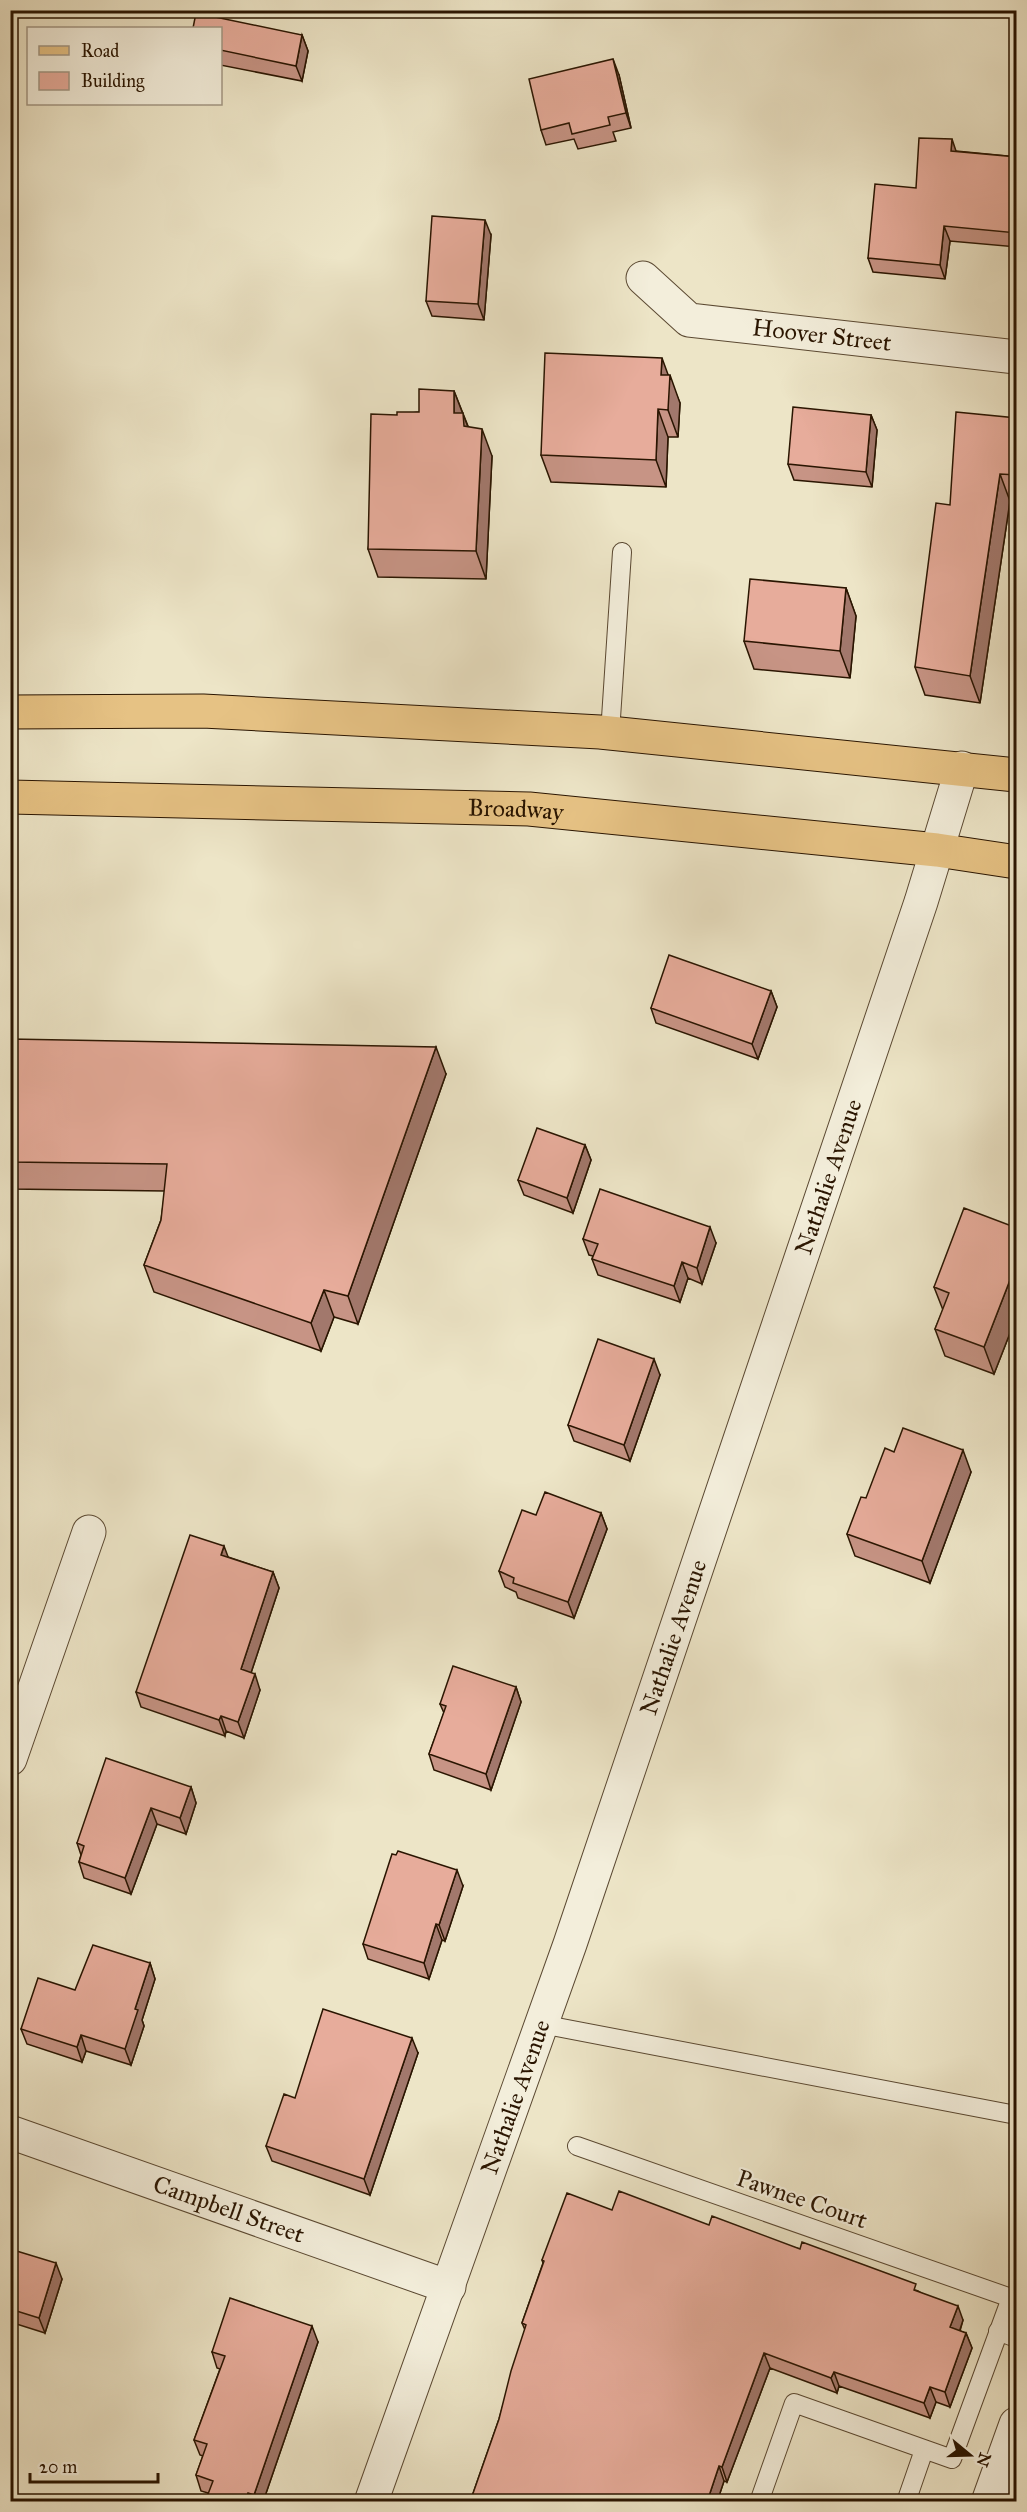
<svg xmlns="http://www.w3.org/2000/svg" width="1027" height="2512" font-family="'IM FELL Great Primer',serif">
<rect width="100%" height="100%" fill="#ede5c7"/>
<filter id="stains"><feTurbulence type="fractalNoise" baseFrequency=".00333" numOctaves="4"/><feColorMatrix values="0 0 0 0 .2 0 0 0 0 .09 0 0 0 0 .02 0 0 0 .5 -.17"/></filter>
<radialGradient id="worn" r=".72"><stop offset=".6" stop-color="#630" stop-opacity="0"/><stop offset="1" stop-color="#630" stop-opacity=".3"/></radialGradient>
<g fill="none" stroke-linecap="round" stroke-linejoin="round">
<defs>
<path id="service" d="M610,733L622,552
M541,2024L1016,2115
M577,2146L1011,2298L952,2459L794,2403L759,2502
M998,2331L1016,2338
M906,2502L924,2450"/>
<g id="minor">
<path id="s1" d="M643,278L689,320L1016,357"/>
<path d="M10,1759L89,1532"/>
<path id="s2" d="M10,2132L449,2287"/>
<path id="s3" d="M371,2502L570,1944L921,902L962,768"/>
<path d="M988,2502L1016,2424"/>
</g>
<g id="primary">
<path d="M10,712L203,711L600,732L1016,775"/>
<path id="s4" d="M10,797L529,809L937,850L1016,862"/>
</g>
</defs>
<!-- service casing -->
<use href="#service" stroke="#5b4932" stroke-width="20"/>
<!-- minor casing -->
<use href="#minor" stroke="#5b4932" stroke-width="35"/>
<!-- primary casing -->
<use href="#primary" stroke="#2a1501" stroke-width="35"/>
<!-- service -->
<use href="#service" stroke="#f3eedb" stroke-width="18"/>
<!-- minor -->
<use href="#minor" stroke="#f3eedb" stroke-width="33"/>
<!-- primary -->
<use href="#primary" stroke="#e6c284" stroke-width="33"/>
</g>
<!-- wall -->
<path fill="#c79485" stroke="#2a1501" stroke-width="1.5" d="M1010,10H1017V14H1011Z
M220,28L302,35L308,51L302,81L220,65Z
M619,75L631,128L613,132L616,141L578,149L574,139L546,145L541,130Z
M956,151L1017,157V247L950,241L945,279L873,272L868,258L916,188Z
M491,235L484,320L432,316L426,301Z
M668,375L680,403L678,437H668L666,487L551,482L541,455Z
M454,391L468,426L492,456L486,579L378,577L368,549L397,415L419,412Z
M871,415L877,430L872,487L794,480L788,464Z
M1017,418V502L1010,501L980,703L925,695L915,667Z
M846,588L856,616L850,678L754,669L744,641Z
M771,991L777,1007L758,1059L656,1023L651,1008Z
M10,1039L446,1074L358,1324L334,1317L321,1351L154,1292L144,1265L161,1220L165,1191L10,1189Z
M585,1145L591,1160L573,1213L524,1195L518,1180Z
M1017,1228V1315L994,1374L945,1356L935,1329L943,1310L934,1287Z
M583,1239L716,1243L702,1284L688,1278L680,1302L598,1275L592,1259L593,1256L589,1255Z
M660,1375L630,1461L574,1441L568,1425Z
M894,1452L971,1472L930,1583L855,1556L847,1534Z
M601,1513L607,1529L574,1618L518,1598L516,1592L505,1587L499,1571L536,1515Z
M228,1557L273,1572L279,1588L251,1673L260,1690L244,1738L226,1731L225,1736L141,1707L136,1692Z
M516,1687L521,1702L491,1790L434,1770L429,1754L444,1713L440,1704Z
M191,1787L196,1803L186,1834L157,1824L131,1894L84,1878L79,1862L81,1855L77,1843Z
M463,1886L445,1941L442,1940L429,1979L368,1959L363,1944Z
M150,1963L155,1979L142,2020L144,2026L131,2065L86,2051L82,2062L27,2044L21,2029L75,1990Z
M418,2053L370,2195L272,2161L266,2146L295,2098Z
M612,2210L709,2225L800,2249L918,2291L963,2320L960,2331L966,2333L972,2348L950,2407L936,2402L930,2418L839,2386L837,2393L770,2368L727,2482L724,2481L717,2502H470L499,2419L525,2330L522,2323L543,2263L542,2260Z
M10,2249L62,2279L45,2333L10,2322Z
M318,2342L263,2502H205L208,2493L201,2491L196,2475L203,2456L200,2455L194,2440L220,2369L217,2368L212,2352Z"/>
<!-- shaded-wall -->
<path fill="#a2786c" stroke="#2a1501" stroke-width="1.5" d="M302,35L308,51L302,81L296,66Z
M613,59L619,75L631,128L626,113Z
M952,139L957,154L951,151Z
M485,220L491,235L484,320L478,304Z
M944,226L950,241L945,279L940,265Z
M662,358L670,380V375L680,403L678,437L668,410L661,375Z
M454,391L473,440L454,413Z
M658,409L668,437L666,487L656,460Z
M871,415L877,430L872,487L866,472Z
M482,429L492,456L486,579L476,551Z
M1000,474L1010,501L980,703L970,676Z
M846,588L856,616L850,678L840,651Z
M771,991L777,1007L758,1059L752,1044Z
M436,1047L446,1074L358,1324L348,1296Z
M585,1145L591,1160L573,1213L567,1198Z
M710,1227L716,1243L702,1284L697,1268Z
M682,1262L688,1278L680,1302L674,1286Z
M1017,1262V1315L994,1374L984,1347Z
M324,1290L334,1317L321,1351L311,1323Z
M654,1359L660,1375L630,1461L624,1445Z
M963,1450L971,1472L930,1583L922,1561Z
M601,1513L607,1529L574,1618L568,1602Z
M224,1546L230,1562L221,1555Z
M273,1572L279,1588L247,1685L241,1669Z
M255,1674L260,1690L244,1738L238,1722Z
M516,1687L521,1702L491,1790L486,1774Z
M221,1716L226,1731L225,1736L219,1720Z
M191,1787L196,1803L186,1834L180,1818Z
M151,1808L157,1824L131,1894L125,1878Z
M457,1870L463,1886L445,1941L439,1925Z
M436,1924L442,1940L429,1979L424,1963Z
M150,1963L155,1979L142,2020L144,2026L131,2065L125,2049L135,2009Z
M81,2035L86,2051L82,2062L77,2047Z
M412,2038L418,2053L370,2195L364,2179Z
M56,2263L62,2279L45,2333L39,2318Z
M958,2306L963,2320L956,2342L950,2327Z
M312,2326L318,2342L263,2502H256L254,2495Z
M966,2333L972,2348L950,2407L945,2392Z
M764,2353L770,2368L727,2482L722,2467Z
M834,2372L839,2386L837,2393L831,2378Z
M930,2387L936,2402L930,2418L924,2403Z
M719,2466L724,2481L717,2502H707Z
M248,2493L251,2502H245Z"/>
<!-- building -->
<path fill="#e7ac9b" stroke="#2a1501" stroke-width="1.5" d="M196,13L302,35L296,66L220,50V28H193Z
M613,59L626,113L608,117L610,125L572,134L569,123L541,130L529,79Z
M919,138L952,139L951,151L1017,157V233L944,226L940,265L868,258L875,184L916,188Z
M432,216L485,220L478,304L426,301Z
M545,353L662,358L661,375H670L668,410L658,409L656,460L541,455Z
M419,389L454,391V413H463L464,426L482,429L476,551L368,549L371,414L397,415V412H419Z
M793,407L871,415L866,472L788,464Z
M956,412L1017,418V475L1000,474L970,676L915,667L936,503L950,505Z
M750,579L846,588L840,651L744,641Z
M669,955L771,991L752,1044L651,1008Z
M10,1039L436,1047L348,1296L324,1290L311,1323L144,1265L161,1220L167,1164L10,1162Z
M537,1128L585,1145L567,1198L518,1180Z
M600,1189L710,1227L697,1268L682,1262L674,1286L592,1259L598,1244L583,1239Z
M964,1208L1017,1228V1262L984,1347L935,1329L949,1293L934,1287Z
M598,1339L654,1359L624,1445L568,1425Z
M903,1428L963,1450L922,1561L847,1534L861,1497L866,1498L885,1448L894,1452Z
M545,1492L601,1513L568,1602L513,1583L514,1578L499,1571L522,1510L536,1515Z
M190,1535L224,1546L221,1555L273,1572L241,1669L255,1674L238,1722L221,1716L219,1720L136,1692Z
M453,1666L516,1687L486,1774L429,1754L446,1706L440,1704Z
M106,1758L191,1787L180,1818L151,1808L125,1878L79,1862L84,1846L77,1843Z
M398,1851L457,1870L439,1925L436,1924L424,1963L363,1944L392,1854L396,1855Z
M93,1945L150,1963L135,2009L138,2010L125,2049L81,2035L77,2047L21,2029L38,1978L75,1990Z
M323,2009L412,2038L364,2179L266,2146L284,2094L295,2098Z
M619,2191L709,2225L712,2216L800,2249L802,2242L916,2284L914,2290L958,2306L950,2327L966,2333L945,2392L930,2387L924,2403L834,2372L831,2378L764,2353L722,2467L719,2466L707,2502H470L499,2419L511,2371L526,2325L522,2323L544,2261L542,2260L567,2193L612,2210Z
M10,2249L56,2263L39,2318L10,2309Z
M230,2298L312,2326L254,2495L248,2493L245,2502H205L213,2481L196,2475L207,2444L194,2440L225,2356L212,2352Z"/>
<g text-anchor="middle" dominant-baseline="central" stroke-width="4.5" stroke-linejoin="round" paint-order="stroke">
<!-- street labels -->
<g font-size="24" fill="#2a1501" stroke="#f3eedb">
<text stroke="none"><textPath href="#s1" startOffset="196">Hoover Street</textPath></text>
<text stroke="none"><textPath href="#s4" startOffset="506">Broadway</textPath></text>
<text stroke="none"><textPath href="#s3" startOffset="1402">Nathalie Avenue</textPath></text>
<text stroke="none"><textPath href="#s3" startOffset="916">Nathalie Avenue</textPath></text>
<text stroke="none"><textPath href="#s3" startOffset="430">Nathalie Avenue</textPath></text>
<text transform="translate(802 2199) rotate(19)">Pawnee Court</text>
<text stroke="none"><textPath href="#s2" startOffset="232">Campbell Street</textPath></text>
</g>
</g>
<!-- margin -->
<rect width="1027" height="2512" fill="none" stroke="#ede5c7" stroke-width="36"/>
<rect x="12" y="12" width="1003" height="2488" fill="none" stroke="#2a1501" stroke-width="3"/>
<rect x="18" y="18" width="991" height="2476" fill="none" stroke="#2a1501" stroke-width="1.5"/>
<!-- legend -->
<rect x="27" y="27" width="195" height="78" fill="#f3eedb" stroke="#a39784" stroke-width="1.5"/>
<rect x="39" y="46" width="30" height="9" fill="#e6c284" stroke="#a39784" stroke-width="1.5"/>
<text x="81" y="57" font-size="18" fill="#2a1501">Road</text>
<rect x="39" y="72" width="30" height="18" fill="#e7ac9b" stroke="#a39784" stroke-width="1.5"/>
<text x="81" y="87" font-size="18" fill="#2a1501">Building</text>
<!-- north arrow -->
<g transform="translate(970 2455) rotate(109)" stroke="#f3eedb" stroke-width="4.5" paint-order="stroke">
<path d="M0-4.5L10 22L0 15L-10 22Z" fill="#2a1501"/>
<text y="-9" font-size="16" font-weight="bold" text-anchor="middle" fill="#2a1501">N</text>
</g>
<!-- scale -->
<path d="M30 2473v9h128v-9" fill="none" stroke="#2a1501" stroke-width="3"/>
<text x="39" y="2473" font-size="18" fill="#2a1501" stroke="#f3eedb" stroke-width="4.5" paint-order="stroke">20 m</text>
<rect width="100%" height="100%" filter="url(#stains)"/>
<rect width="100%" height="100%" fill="url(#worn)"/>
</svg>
